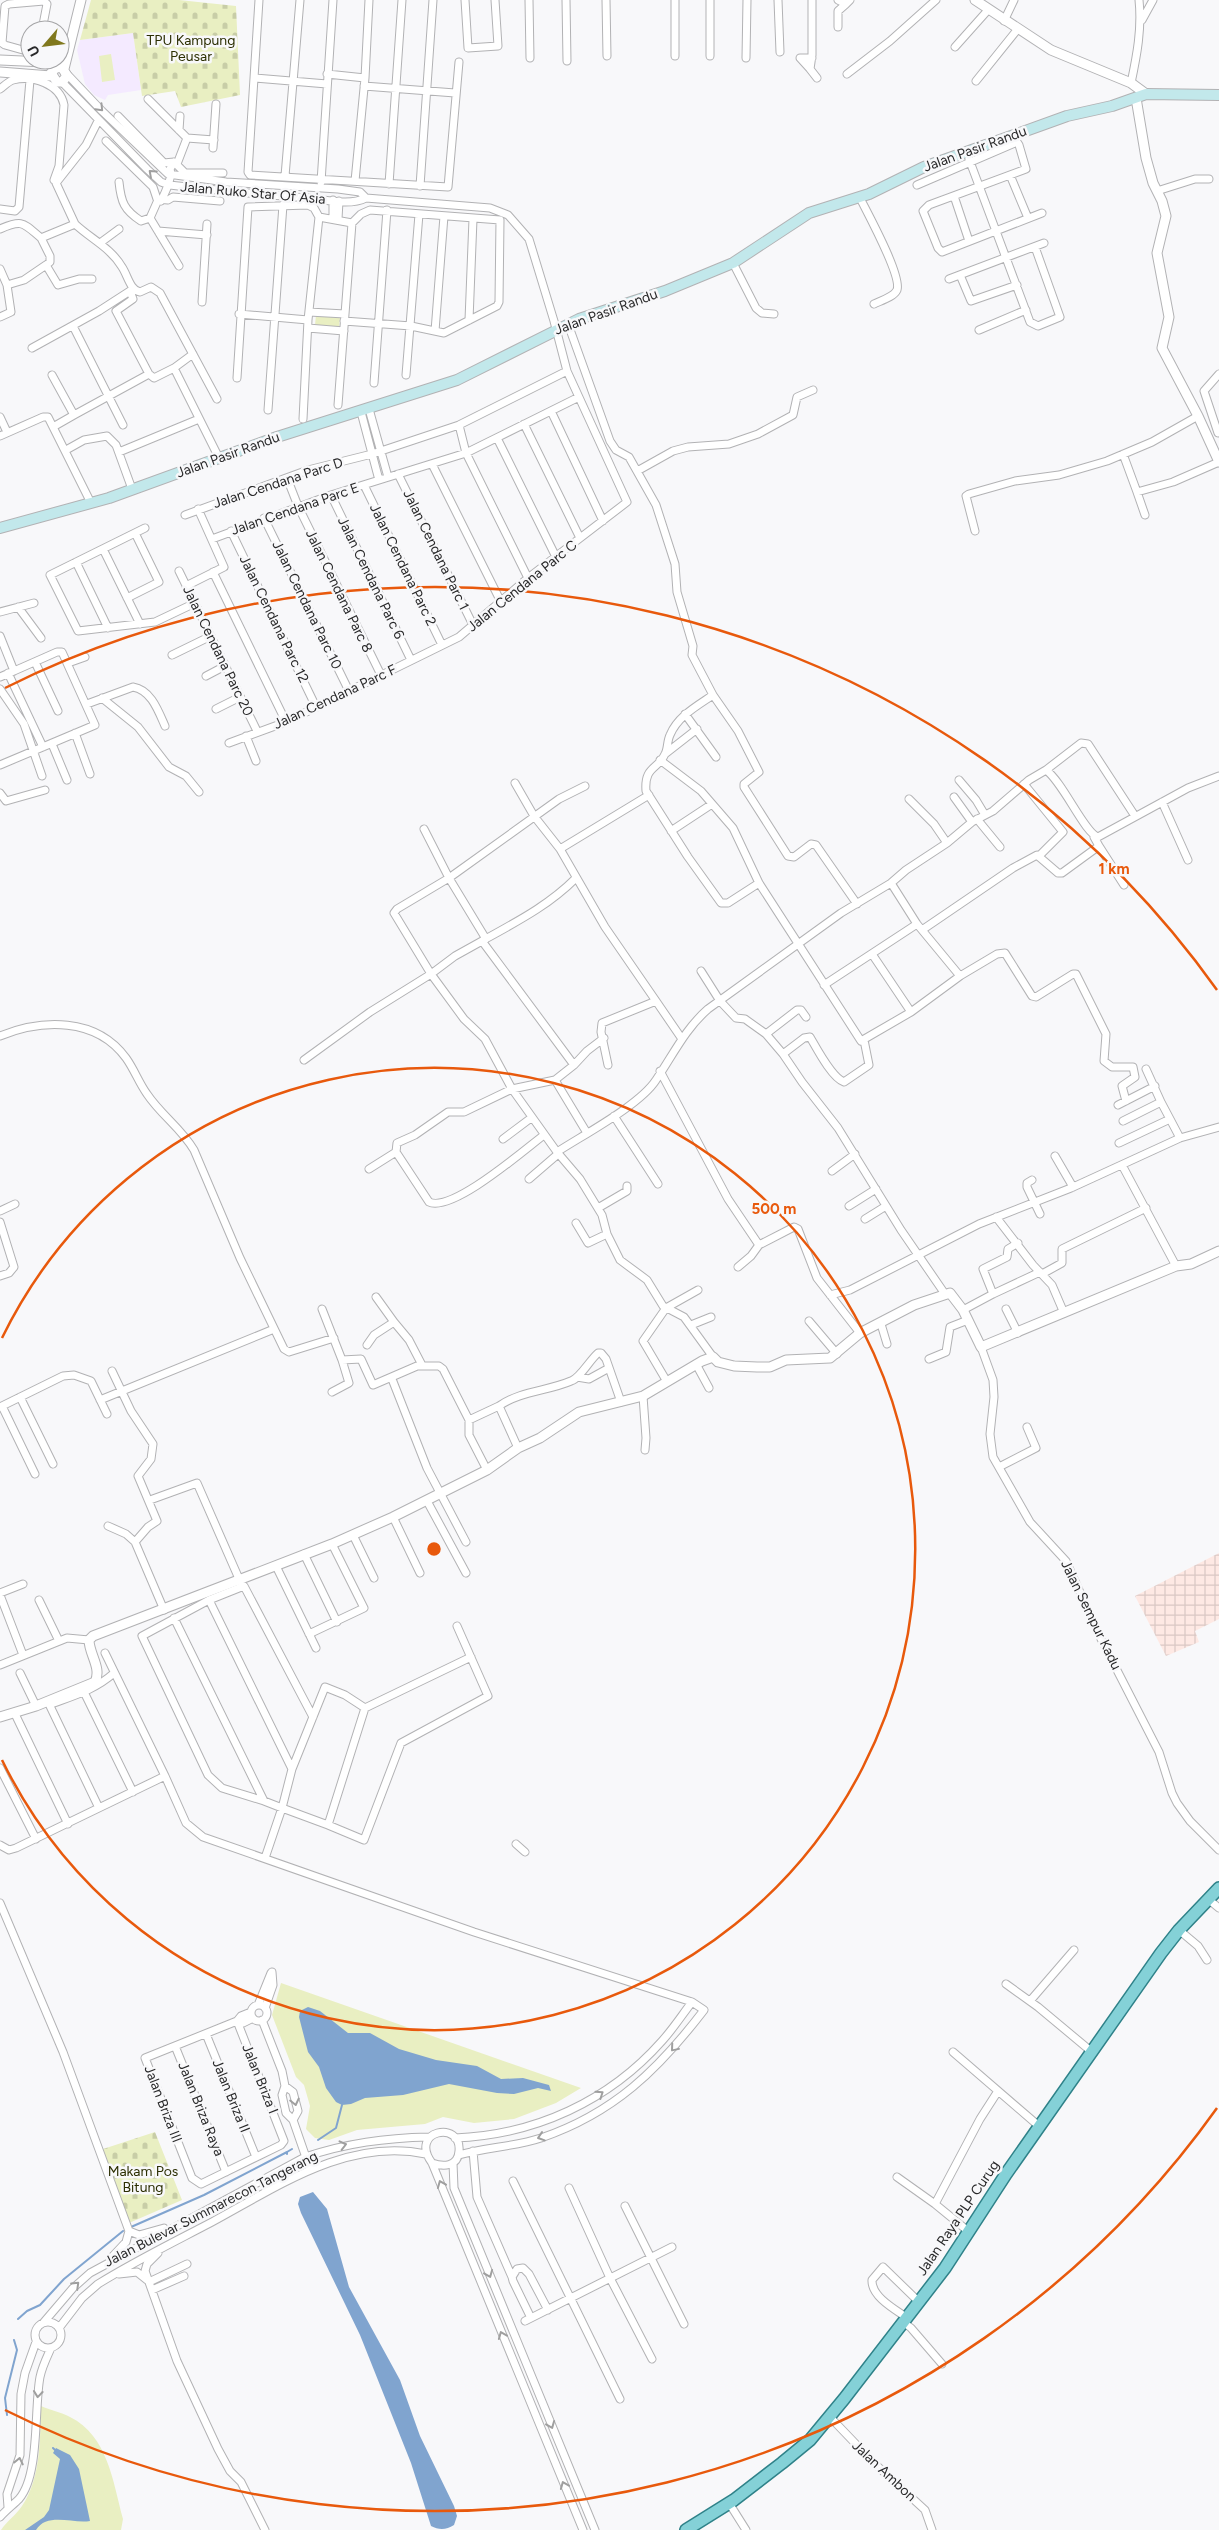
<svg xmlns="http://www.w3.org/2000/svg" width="1219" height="2530" font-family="Figtree,sans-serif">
<defs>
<pattern id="industrial-grid" width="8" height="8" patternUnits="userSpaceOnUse" patternTransform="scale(1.25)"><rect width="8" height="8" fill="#fee9e4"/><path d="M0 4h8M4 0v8" fill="none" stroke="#dac8c4"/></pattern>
<pattern id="cemetery-stones" width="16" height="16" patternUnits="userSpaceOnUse" patternTransform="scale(1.25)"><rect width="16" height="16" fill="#e9efc2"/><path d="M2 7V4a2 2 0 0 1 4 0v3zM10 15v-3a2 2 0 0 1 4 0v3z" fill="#c8cda7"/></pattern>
</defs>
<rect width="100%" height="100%" fill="#f8f8fa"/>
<!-- industrial -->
<path fill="url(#industrial-grid)" d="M1219,1553V1619L1195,1631L1199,1642L1166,1656L1135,1596Z"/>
<!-- education -->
<path fill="#f4eaff" d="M133,33L141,90L108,95L105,100L94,95L85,84L77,50L80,40Z"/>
<!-- green -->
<path fill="#e9efc2" d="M111,54L115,80L102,82L99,56Z
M316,315L340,318L339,328L315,325Z
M281,1983L581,2088L556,2103L514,2119L474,2123L443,2117L425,2124L357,2130L329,2140L315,2138L306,2129L310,2106L304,2085L296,2077L272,2015Z
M41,2406C50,2410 61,2412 70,2417C108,2436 113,2482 123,2519L121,2530H1C7,2521 16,2515 22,2506C41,2478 40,2439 41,2406Z"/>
<!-- cemetery -->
<path fill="url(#cemetery-stones)" d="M91,0H179L236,6L240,95L181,107L175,91L142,96L133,33L80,40Z
M155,2132L182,2200L129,2223L100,2150Z"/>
<!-- water -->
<path fill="#80a4cf" d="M308,2007L320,2011L348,2033H370L399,2049L436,2060L477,2066L501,2079L523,2078L549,2085L551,2091L538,2088L514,2094L497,2093L449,2084L403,2095L365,2098L351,2104L342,2105L336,2102L326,2088L319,2067L308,2052L299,2017L300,2011Z
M313,2192L327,2209L349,2287L400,2380L420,2436L454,2506L457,2516L454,2525C446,2530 439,2530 431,2526L411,2463L360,2335L301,2213L298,2204L300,2197Z
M56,2448L70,2455L79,2469L90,2521C73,2524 47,2512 36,2530H25L44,2517L49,2510L60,2459L53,2453Z"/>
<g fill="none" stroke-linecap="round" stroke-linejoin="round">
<!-- stream -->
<path stroke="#80a4cf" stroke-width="2" d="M318,2140L336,2128L342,2105
M287,2154V2152L292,2149
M131,2227L204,2195L287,2152
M18,2319L27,2311L40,2305L64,2279L123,2231
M7,2415L5,2398L17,2350L14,2340
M53,2448L55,2450"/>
<defs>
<path id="minor" d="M259,0L248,172L250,175L448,187L459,62
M465,0L468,48L498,46L495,0
M529,0L530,58
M566,0L567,61
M606,0L607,56
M675,0V56
M710,0V56
M778,0L780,52
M838,0L846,4L850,0
M1142,20L1153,0
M1004,21L1014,0
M838,27V11L846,4
M955,47L988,10
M30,52L5,45L2,43L5,6L9,4L44,1L47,4L42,30
M746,58L747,0
M812,58H800L810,69L812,55V0
M810,69L817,78
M66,73L102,111L168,174L226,182L338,189L360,192L366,198
M327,74L365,78
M847,74L890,41L936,0
M255,78L327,84
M976,81L1017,30
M62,82L147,169L161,182L169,185C216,190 262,195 308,198C326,200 350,206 366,198L490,208L508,215L529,239L554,321L567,371L627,502L528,578L459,637L286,722L229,743
M1131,83C1137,55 1142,28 1139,0
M364,86L455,93
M0,89C4,86 9,81 13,80C33,75 60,84 64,105L59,166L54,180
M148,99L187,138L214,140
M118,116L164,163L174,162L185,173H223
M179,130L180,116
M106,141L153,187L157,199L168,200L173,197L220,201
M213,148L216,104
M969,159L1030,322L1038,326L1060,317L1035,247
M177,164L187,138
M1010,175L1028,218
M285,176L300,0
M355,181L365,78L369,0
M119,182C121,202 124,210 141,221L150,218
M321,182L333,0
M389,184L402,0
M917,185L1017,142L1019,145L1026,169L929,205L923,211L938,248L942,252L1042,213
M420,186L433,0
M1157,191L1195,179H1209
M954,196L969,241
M860,198C868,214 902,276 897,290C894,297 880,301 874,304
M161,201C165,193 173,177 170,169L174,162
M0,209L15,211L19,207L30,80
M150,218L179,266
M150,218L158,200
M333,218V200
M338,219L339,201
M75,224C91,239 111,248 122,267C128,276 130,290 140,292L151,287L160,293L217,399
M0,229C23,219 23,223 41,238L75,224L56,183L86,145L98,121
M158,231L207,235
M41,238L50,256V262L46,265L58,285L79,279H92
M100,243L119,229
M733,263L756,308L762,313L774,314
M0,269L7,285
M960,275L971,301L1017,285
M949,279L1044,243
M130,291L133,299L116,311L149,374
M202,302L207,224
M309,312L345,314
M239,314L308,320
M0,317L11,312L7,285L24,280L46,265
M469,320L473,219
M568,324L610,441L616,450L629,457L656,505L675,564L677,592L693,646L692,655L713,695C697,706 678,716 670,735C667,741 668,749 665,754C658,770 644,766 646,791L688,857L721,903H728L759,883L861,1041L911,1012L872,954
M73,326L123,425
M308,328L344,331
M979,330L1026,310
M435,331L444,216
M32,348L99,311L133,289
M193,354L174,368L219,458
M52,375L74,415L149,374L154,378L174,368
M406,375L419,214
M237,378L248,207L308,205L314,208L319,217L352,223L361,214L370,210L500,220L499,302L497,306L444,333L411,326L344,321
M374,383L387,210
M338,405L352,223
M369,409L388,477
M268,410L283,205
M551,411L603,521
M361,412L379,480
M0,417L7,432
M303,419L308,320L319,217
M524,424L580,538
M459,425L466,453L528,578
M53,427L74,415
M1218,433L1204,391L1219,374
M0,436L43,417H48L91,503
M497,438L556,557
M66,450L84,440L107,436L116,445L132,489
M119,452L199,419
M1123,454L1137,492L1173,482L1219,462
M432,464L501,602
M639,470L673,451L688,447L729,444L758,434L793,415L797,397L813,390
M398,474L473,625
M287,478L298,506L381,675
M364,485L442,645
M1137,492L1145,515
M331,495L411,660
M185,515L308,470L372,454L459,425L567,371
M264,518L349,691
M145,528L50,575L78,631L155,622L195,603
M231,531L316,707
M975,531L966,496L969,494L1015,481L1059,475L1107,461L1152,442L1198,416
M212,539L331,495L466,453L577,398
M103,549L140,624
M76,562L108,628
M179,571L257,731
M213,572L286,722
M186,586L224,567L198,509
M127,598L159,582L135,533
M18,607L41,638
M0,612L34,603
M0,636L14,671L0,677
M172,655L211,636
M35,662L58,711
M68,663L85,657
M8,673L43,747
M206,676L225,666
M0,689L24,724L42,776
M713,695L738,731L759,772L744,784V787L788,856L794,857L811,844L816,845L857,904
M102,698L138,727L169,767L186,776L199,792
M87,704L133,687C151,690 158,710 165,726
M216,709L240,697
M685,714L716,757
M75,733L90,774
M246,736L256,761
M52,744L67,780
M665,754L697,729
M660,760L701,791L733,828L759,883
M0,765L95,725L62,652H57L14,671
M1046,770L1081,743L1088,744L1135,816
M959,780L976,800L985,815
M515,783L534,816L560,849L605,927L656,1001L602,1023L601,1032L608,1065
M1024,784L1063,832L1040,855
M0,793L6,801L45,790
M954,797L972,822
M909,799L934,824L947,843
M1162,802L1188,860
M977,819L1000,847
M424,829L449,878L486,939
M671,831L712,804
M1099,846L1124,885
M560,849L649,795
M576,878C548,906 516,922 482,941L574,1065L587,1051L604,1038
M891,883L917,924L960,976L997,954L1005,953L1032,996L1036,997L1073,974H1076L1106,1034L1104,1061L1112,1067H1133L1135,1077L1122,1086L1126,1101
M922,930L1013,868L1037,855L1058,873H1062L1099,846L1094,837
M701,971L720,1001L736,1018L745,1019L766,1034L783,1054L802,1082L838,1128L901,1230L945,1294
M824,985L917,924
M656,1001L682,1039
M911,1012L960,976
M766,1034L797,1010H801L806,1017
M0,1036C42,1019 96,1017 126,1058C134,1069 139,1083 147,1094C161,1115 181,1128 194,1150L240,1258L284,1349L289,1352L334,1338
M783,1054L804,1038L810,1037C817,1049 832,1078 844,1082L869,1065L864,1040
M304,1060L370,1012L431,974L455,956L482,941
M1146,1069L1161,1102
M660,1071L728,1199L759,1245L751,1256L738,1267
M555,1080L587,1133
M1118,1105L1155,1086
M614,1116L658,1184
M1123,1121L1161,1102L1170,1119
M503,1139L531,1118
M1119,1143L1170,1119L1180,1138
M396,1152L397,1143L415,1135L448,1112H464L512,1089L555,1080L574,1065
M557,1152L512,1089L485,1039L464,1019L431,974L394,913L397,909L449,878L559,799L585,786
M1055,1156L1073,1187
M1122,1165L1176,1266
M369,1169L396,1152L429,1202C452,1213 524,1150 544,1135
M832,1171L855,1154
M529,1179L558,1154
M1032,1180L1027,1183V1187L1040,1214
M849,1206L876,1189
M598,1208L627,1191V1186
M0,1211L15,1204
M996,1217L1033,1265L1052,1285L1064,1313
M865,1219L886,1206
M0,1222L14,1267L9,1273L0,1276
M576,1223L588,1243L607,1234L620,1260L647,1280L663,1306L684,1317L713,1357
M607,1234L602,1215L580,1179L557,1152C583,1135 640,1105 656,1080C673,1055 685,1029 708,1009L841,913L891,883L906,870L947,843L972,822L993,811L1029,780L1046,770C1063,782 1085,834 1098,837L1188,788L1219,776
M759,1245L794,1227L798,1229L817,1278L860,1333
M1042,1274L1062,1263V1249L1146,1208
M993,1294L1040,1272
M830,1295L850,1290L979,1224L1071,1188L1180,1138L1219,1127
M376,1297L394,1322
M322,1309L342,1360L361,1359L373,1385L417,1366H439L443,1369L469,1420V1435L487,1470
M1006,1309L1018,1333
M963,1310L993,1294L983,1269L1007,1257L1008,1249L1018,1243
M809,1321L837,1354
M881,1324L887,1344
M691,1325L711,1317
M367,1345L374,1335L394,1322L409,1340L422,1365
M981,1347L993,1380L994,1397L990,1434L993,1457L1030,1522L1066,1561L1100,1637L1159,1752L1172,1793L1177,1803L1190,1821L1219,1850
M929,1359L946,1352L950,1327L968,1320
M696,1364L709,1388
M112,1371L131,1411L153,1444L151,1459L138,1476L157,1521L148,1527L135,1542
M577,1377L589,1379L609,1368
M392,1379L427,1468L466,1542
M666,1380L643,1341L666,1308L698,1290
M332,1392L349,1383L342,1360
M643,1396L646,1438L645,1450
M20,1397L53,1464
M100,1400L274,1329
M2,1406L35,1474
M0,1407L63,1376L74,1375L91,1381L107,1414
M469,1420L499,1406
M518,1448L499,1406C520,1391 548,1391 571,1381C580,1378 589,1361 598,1353H601L606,1359L621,1402
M999,1467L1036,1448L1027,1427
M150,1500L197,1483L240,1581
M427,1501L466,1573
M393,1517L420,1573
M108,1526L126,1534L135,1542L164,1610
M353,1535L374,1578
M304,1554L337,1622
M276,1566L316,1648
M0,1593L23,1584
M0,1595L23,1655
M39,1600L59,1641
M209,1600L292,1769
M174,1618L264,1801L282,1808L292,1769L325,1687L345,1695L365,1708L328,1825L282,1808L265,1858
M309,1634L364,1608L332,1544
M105,1653L165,1776
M0,1665L67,1638L89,1640
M20,1673L36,1706
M84,1692L133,1792
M54,1703C76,1695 96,1689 114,1673
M49,1704L99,1808
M365,1708L471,1657
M16,1716L68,1824
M0,1768L36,1839
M264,1801L222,1788L208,1775L142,1636L209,1600L244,1586L313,1717
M328,1825L364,1840L401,1743L488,1696L457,1626
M516,1844L525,1852
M0,1845L9,1850L16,1848L165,1776L186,1823L203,1837L474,1932L692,2002L704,2010C658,2070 614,2113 541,2138C514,2147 486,2147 459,2155
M1208,1899L1219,1908
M0,1903L63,2052L129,2231L126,2242L111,2258
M1179,1930L1198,1946L1207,1960
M1006,1984L1038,2007L1092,2052
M1030,2001L1074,1950
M258,2005L271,1973
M251 2013a8 8 0 1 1 16 0a8 8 0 1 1-16 0Z
M265,2008L273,1985L272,1972
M262,2020L282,2071L285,2086L282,2095L286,2113L293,2120L310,2169
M237,2021L284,2141L281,2145L201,2184L192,2178L145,2058L237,2021L241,2016L251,2012
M237,2021L243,2023L253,2018
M206,2034L256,2157
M175,2046L226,2172
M953,2052L1040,2127
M285,2086L293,2092L298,2111L293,2120
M455,2138C535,2135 609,2101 662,2041C673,2029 682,2015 692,2002
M473,2151L477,2197L512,2277
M432,2163C443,2167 458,2167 459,2151C462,2120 408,2130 432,2163L583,2530
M453,2163L454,2188L595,2530
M897,2177L935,2204
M513,2181L620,2399
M569,2188L610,2278L652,2359
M625,2206L684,2324
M129,2231L139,2235L164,2228
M968,2231L935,2204L980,2119L998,2091
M158,2253L147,2264L145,2271L177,2361L218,2449L230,2471L241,2482L265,2530
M119,2274L137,2272L147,2280
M149,2282L187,2264
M152,2290L184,2276
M906,2317C894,2309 871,2296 872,2280L883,2267L918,2301
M531,2318L513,2281L512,2277L517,2269L523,2268L529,2274L548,2310
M525,2321L672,2247
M35 2335a13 13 0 1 1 26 0a13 13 0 1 1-26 0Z
M44,2322L73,2288L90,2273L305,2157C347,2143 385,2138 429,2137
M903,2322L911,2328L942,2364
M59,2328L82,2298L98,2284C135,2261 174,2242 212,2222C277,2187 348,2137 426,2154
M829,2416L874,2463L925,2510L932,2530
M729,2503L746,2530
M8,2507L7,2494L20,2455L21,2394L25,2373L36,2342
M0,2517C6,2510 13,2505 19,2499C40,2475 34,2408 40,2377C42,2367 47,2357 51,2348"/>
<path id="tertiary" d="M975,0L1051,50L1131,83L1146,94
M0,60L45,62L56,68L62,67L67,76L62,82H57L51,73L56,68
M64,69L81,0
M0,72L51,76
M1136,98L1146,158L1153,183L1162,201L1166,216L1157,253L1169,317L1162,348L1198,416L1219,462
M0,1717L36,1706L95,1682C102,1668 89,1654 89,1640L93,1636L332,1544L393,1517L487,1470L518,1448L540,1438L579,1412L643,1396L702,1361L713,1357L718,1362L734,1366L757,1367H770L786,1360L830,1358L860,1333L914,1305L950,1293L963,1310L981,1347L1176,1266L1191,1264L1219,1251"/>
<path id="secondary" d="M0,528L109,498L277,437L457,380L579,319L665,291L733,263L809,213L869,194L924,167L1017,134L1067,116L1112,106L1146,94L1219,95"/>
<path id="primary" d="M686,2530L734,2500L782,2463L810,2440L844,2399L945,2268L1006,2174L1161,1953L1179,1930L1219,1888"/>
</defs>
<!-- minor casing -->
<use href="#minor" stroke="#b2b2b4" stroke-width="9"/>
<!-- tertiary casing -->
<use href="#tertiary" stroke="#b2b2b4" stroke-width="11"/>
<!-- secondary casing -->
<use href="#secondary" stroke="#b2b2b4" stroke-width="12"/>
<!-- primary casing -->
<use href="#primary" stroke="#2f8289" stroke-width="14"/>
<!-- minor -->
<use href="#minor" stroke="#fff" stroke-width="7"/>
<!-- tertiary -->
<use href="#tertiary" stroke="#fff" stroke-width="9"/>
<!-- secondary -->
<use href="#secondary" stroke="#c2e8eb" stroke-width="10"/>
<!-- primary -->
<use href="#primary" stroke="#84d1d7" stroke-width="11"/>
</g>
<!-- one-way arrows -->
<defs><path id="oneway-chevron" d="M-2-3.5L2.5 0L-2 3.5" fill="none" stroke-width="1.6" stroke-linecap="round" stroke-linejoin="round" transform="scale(1.25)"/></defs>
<g stroke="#9f9f9f">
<use href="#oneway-chevron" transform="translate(100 108) rotate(46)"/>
<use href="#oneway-chevron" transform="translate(152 173) rotate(-138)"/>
<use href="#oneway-chevron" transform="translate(674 2048) rotate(130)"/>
<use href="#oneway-chevron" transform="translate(600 2094) rotate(-34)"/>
<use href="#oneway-chevron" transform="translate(295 2102) rotate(77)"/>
<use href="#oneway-chevron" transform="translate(541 2137) rotate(162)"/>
<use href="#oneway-chevron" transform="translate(343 2145) rotate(-14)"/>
<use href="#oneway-chevron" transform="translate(441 2184) rotate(-112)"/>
<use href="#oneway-chevron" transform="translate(489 2274) rotate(68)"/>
<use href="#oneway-chevron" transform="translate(76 2285) rotate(-44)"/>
<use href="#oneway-chevron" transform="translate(502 2335) rotate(-112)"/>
<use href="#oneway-chevron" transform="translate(38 2394) rotate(96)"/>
<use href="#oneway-chevron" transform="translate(551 2425) rotate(68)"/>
<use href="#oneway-chevron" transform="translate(19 2461) rotate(-78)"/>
<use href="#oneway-chevron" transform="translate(564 2485) rotate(-112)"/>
</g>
<!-- distance rings -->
<g fill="none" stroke="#e8590c" stroke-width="2.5">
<path d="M2 1338A481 481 0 1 1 2 1760"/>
<path d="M1217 2108A962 962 0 0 1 5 2410M5 688A962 962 0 0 1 1217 990"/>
</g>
<g text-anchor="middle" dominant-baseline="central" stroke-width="5" stroke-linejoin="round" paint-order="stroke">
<!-- park labels -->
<g font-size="14" fill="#2c2f03" stroke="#f8f8fa">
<text x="191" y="40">TPU Kampung<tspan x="191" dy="16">Peusar</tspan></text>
<text x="143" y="2171">Makam Pos<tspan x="143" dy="16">Bitung</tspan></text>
</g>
<!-- street labels -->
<g font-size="14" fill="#29292a" stroke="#f8f8fa">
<text transform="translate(975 149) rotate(-20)">Jalan Pasir Randu</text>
<text transform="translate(253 193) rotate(5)">Jalan Ruko Star Of Asia</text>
<text transform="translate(606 312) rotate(-20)">Jalan Pasir Randu</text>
<text transform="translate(228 455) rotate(-20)">Jalan Pasir Randu</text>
<text transform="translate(278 483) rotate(-18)">Jalan Cendana Parc D</text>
<text transform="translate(295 509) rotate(-19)">Jalan Cendana Parc E</text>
<text transform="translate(436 550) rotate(64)">Jalan Cendana Parc 1</text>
<text transform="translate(403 565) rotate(64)">Jalan Cendana Parc 2</text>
<text transform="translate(371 578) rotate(64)">Jalan Cendana Parc 6</text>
<text transform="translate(522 586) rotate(-39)">Jalan Cendana Parc C</text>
<text transform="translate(339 591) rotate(64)">Jalan Cendana Parc 8</text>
<text transform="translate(307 605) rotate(64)">Jalan Cendana Parc 10</text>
<text transform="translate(274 619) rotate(64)">Jalan Cendana Parc 12</text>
<text transform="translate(218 651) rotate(64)">Jalan Cendana Parc 20</text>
<text transform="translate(335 697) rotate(-25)">Jalan Cendana Parc F</text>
<text transform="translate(1091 1615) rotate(64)">Jalan Sempur Kadu</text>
<text transform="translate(260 2079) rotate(68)">Jalan Briza I</text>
<text transform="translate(231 2096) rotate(68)">Jalan Briza II</text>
<text transform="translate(163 2104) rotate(69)">Jalan Briza III</text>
<text transform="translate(201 2109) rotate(68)">Jalan Briza Raya</text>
<text transform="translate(211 2209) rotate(-27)">Jalan Bulevar Summarecon Tangerang</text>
<text transform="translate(958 2218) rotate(-56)">Jalan Raya PLP Curug</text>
<text transform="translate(884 2471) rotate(43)">Jalan Ambon</text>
</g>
</g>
<circle cx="434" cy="1549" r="8" fill="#e8590c" stroke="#f8f8fa" stroke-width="2.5"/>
<g font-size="15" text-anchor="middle" font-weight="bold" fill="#e8590c" stroke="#f8f8fa" stroke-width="5" stroke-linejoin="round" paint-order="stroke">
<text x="1114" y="874">1 km</text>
<text x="774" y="1214">500 m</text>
</g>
<!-- north arrow -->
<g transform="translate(45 45) rotate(242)"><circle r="24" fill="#f8f8fa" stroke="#a5a5a7"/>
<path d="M0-4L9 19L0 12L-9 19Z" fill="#80781d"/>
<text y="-8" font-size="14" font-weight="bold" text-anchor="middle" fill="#29292a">U</text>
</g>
</svg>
